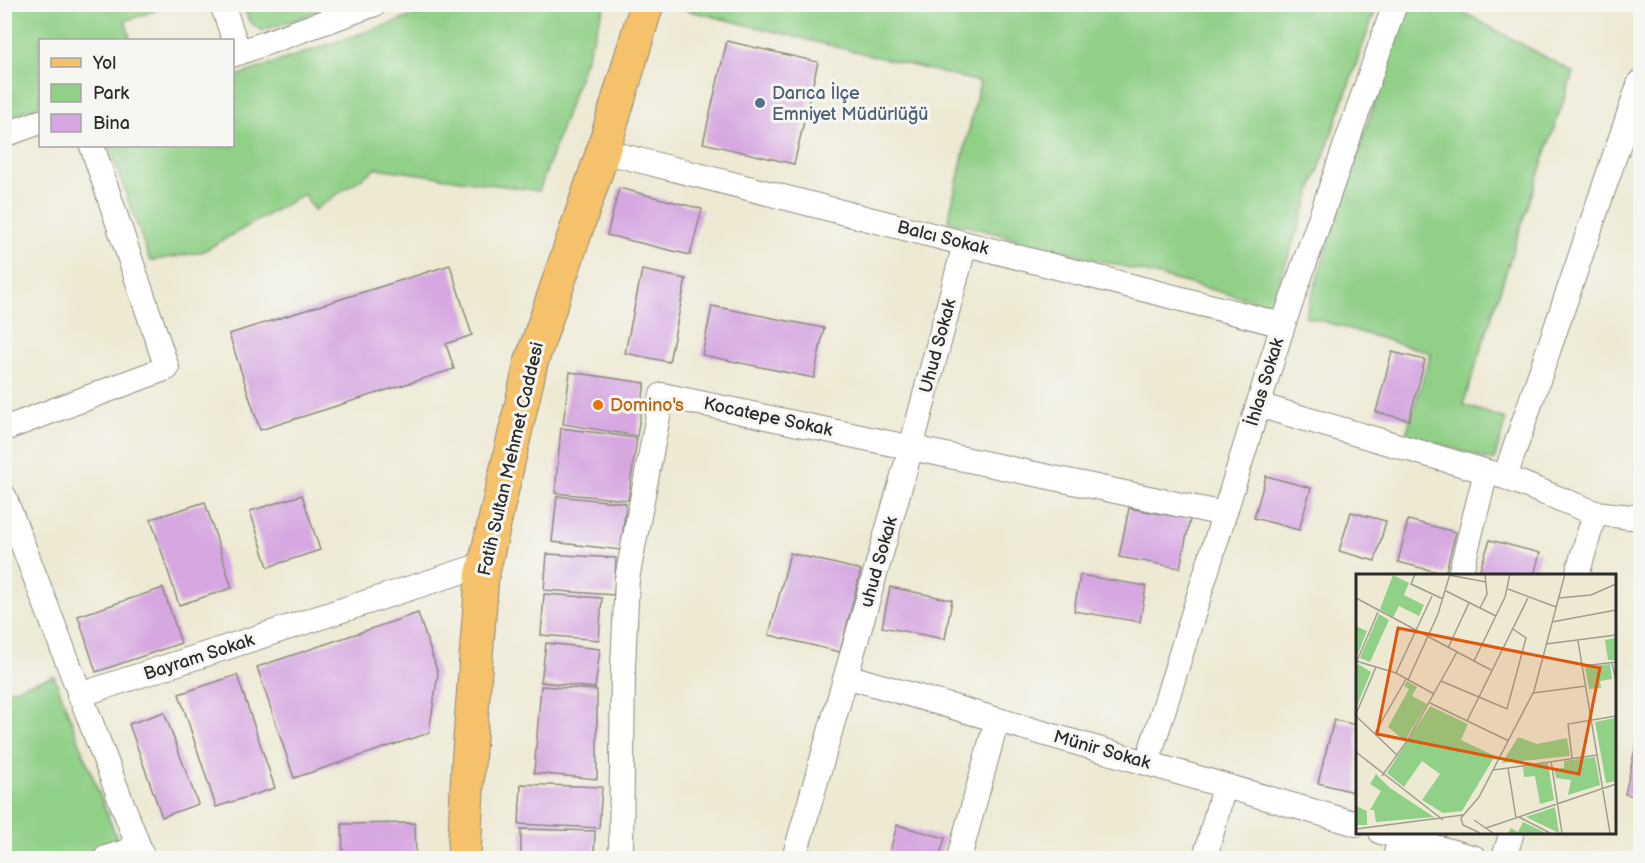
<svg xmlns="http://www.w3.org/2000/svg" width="1645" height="863" font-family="'Balsamiq Sans',sans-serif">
<rect width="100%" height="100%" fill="#f6f6f2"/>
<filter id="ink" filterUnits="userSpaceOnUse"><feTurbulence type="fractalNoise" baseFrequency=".0167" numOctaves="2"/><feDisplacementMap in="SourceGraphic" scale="12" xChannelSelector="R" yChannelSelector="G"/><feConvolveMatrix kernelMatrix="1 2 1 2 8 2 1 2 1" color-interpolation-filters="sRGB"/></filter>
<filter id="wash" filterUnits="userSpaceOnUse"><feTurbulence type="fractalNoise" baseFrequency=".008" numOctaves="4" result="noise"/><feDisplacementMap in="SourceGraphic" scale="24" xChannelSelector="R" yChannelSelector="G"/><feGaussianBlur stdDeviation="1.35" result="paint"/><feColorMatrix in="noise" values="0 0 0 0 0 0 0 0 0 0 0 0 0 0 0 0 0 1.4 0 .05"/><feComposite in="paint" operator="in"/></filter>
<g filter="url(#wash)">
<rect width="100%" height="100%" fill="#ede9d3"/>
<!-- green -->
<path fill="#90d087" stroke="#5e7e59" stroke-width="1.5" d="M448,4L605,5L539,191L377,168L314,210L304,194L202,252L150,261L109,146H232L233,77Z
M4,5L5,4L172,5L125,21L131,40H40V106L5,118Z
M243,5V4L337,5L262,31L249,21Z
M688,5L1377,4V5L1271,305L948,221L980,82L686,10Z
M1408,5H1450L1573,72L1516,241L1463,405L1506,419L1494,461L1406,434L1431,353L1305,316L1401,20Z
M54,676L118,842L69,858H5L4,692Z"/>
<g id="blocks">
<!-- building -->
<path fill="#d6a7e1" d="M727,41L818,62L794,164L703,143Z
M619,188L702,209L690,255L607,235Z
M450,265L472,335L446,344L454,369L260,430L229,334Z
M642,270L686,279L669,362L625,353Z
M712,306L824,328L814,378L702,355Z
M1392,352L1425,360L1409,420L1376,412Z
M570,372L645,383L637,436L563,424Z
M561,428L637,438L628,500L555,493Z
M1640,442V470L1634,469Z
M1266,476L1311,488L1299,530L1254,518Z
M302,495L320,550L268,567L250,511Z
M557,496L626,503L621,550L552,542Z
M205,502L232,588L179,605L151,519Z
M1129,508L1190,519L1180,568L1119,557Z
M1351,512L1386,521L1375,561L1339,551Z
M1408,520L1456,532L1445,574L1398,562Z
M1490,540L1540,553L1534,575H1492L1479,572Z
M790,553L861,570L840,652L769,635Z
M547,554L616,558L614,595L544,590Z
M1080,575L1146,586L1140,622L1074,611Z
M890,587L952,600L945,639L882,627Z
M163,588L181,643L96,672L78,616Z
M544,594L602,598L599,640L541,635Z
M418,613L438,673L429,733L294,778L257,667Z
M546,643L600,649L595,688L541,682Z
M237,675L275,788L216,807L179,694Z
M541,686L597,690V779L534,773Z
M164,712L198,804L162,817L129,724Z
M1334,720L1357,725V793L1318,783Z
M1640,728V797L1625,794Z
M521,784L602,787L599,828L519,824Z
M415,823L416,858H343L342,824Z
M897,825L945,838L939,858H888Z
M521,829L595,831L594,858H521Z"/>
</g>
</g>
<g filter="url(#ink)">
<use href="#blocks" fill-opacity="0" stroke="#8c8a7f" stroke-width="1.5"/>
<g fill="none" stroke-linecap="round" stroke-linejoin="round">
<defs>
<path id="minor" d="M222,4L239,53
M232,55L375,4
M4,135L40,122
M603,151L1283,325
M1258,405L1505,477L1595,513L1640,518
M4,429L167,368L92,146
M1505,477L1640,82
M4,496L143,858
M1460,575L1486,472
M1577,575L1595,513
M846,676L1357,824
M79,695L485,564
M1147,763L1283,325L1395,4
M1381,832L1475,858
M106,858L138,848
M621,858L623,667L627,579L662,395L1224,514
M794,858L911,448L965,244
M959,858L997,720
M1205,858L1224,786
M1395,858L1401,832
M1504,858L1512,832"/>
<path id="primary" d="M464,858L468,765L482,577L531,363L603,151L647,4"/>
</defs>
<!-- minor casing -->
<use href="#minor" stroke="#8c8a7f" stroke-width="26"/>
<!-- primary casing -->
<use href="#primary" stroke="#8c8a7f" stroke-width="35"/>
<!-- minor -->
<use href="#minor" stroke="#fff" stroke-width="24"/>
<!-- primary -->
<use href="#primary" stroke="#f5c16b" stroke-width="33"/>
</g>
</g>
<!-- markers -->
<circle fill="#5c6f8a" stroke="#f6f6f2" stroke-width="2" cx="760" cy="103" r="6"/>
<circle fill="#e8710a" stroke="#f6f6f2" stroke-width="2" cx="598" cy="405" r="6"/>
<g text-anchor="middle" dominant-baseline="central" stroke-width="6" stroke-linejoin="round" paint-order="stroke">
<!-- service labels -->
<g font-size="18" fill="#4e5e75" stroke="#f6f6f2" text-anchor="start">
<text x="772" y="93">Darıca İlçe<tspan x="772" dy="21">Emniyet Müdürlüğü</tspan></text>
</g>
<!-- street labels -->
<g font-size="18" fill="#2b2b2b" stroke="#f6f6f2">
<text transform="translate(943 238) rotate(14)">Balcı Sokak</text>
<text transform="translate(938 346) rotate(-75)">Uhud Sokak</text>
<text transform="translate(1265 382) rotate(-73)">İhlas Sokak</text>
<text transform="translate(768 417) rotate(12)">Kocatepe Sokak</text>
<text transform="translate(511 459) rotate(-77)">Fatih Sultan Mehmet Caddesi</text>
<text transform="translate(879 562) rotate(-74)">uhud Sokak</text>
<text transform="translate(199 657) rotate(-18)">Bayram Sokak</text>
<text transform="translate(1102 750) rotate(16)">Münir Sokak</text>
</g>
<!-- food labels -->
<g font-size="18" fill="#c56008" stroke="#f6f6f2" text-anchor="start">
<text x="610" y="405">Domino's</text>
</g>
</g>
<!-- overview -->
<g transform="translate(1356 574)">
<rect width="260" height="260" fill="#ede9d3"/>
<path d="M37,1L53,9L48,21L68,31L63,42L43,32L37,43L24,35ZM23,40L33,46L14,88L4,84ZM0,52L11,57L0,85ZM259,64V86H252L249,66ZM2,90L15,98L0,134V94ZM254,90L256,105L244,107L245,114L233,115L229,93ZM51,107L61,113L56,122L71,130L49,167L32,153L53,115L48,112ZM74,132L112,150L105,166L139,182L106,237L87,239L66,226L84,200L66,187L48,213L31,199ZM259,144V207L250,209L239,148ZM162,163L181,170L211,164L214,182L146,189ZM239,183L244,211L212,221L215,206L200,204L198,195L208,194V187ZM192,189L198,226L184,230L179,202L168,203L167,193ZM20,200L34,214L78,243L20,248L18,236H14L25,217L14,210ZM0,232L11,237V251H0ZM199,233L203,259L170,243ZM167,248L190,259H152L155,254L162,258Z" fill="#90d087"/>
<path fill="none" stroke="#9f9d90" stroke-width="1.5" d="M59,0L55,10L87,25M93,1L130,8M152,15L200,33M90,17L140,42M0,24L135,96M203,24L235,21L260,10M124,34L131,20L129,0M196,48L260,36M222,67L254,259M190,70L260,61M92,74L113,29M0,87L40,99L78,120M1,87L22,38M118,87L149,23L154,0M256,89L260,107M227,92L260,88M40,99L76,22M52,106L82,40L94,0M85,107L151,135L170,64L157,55M177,119L230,112M74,129L153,167M0,140L20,93M0,142L41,181M111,147L172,24M19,159L50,105M0,178L87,246M216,184L212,150L260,142M195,187L206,259M152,194L241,181M137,196L152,194L160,244M26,202L53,164L101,78M163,243L194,259M118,246L137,259M130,254L260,210M0,255L107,241M124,259L107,251L105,244L123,223L178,117L209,0"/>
<path fill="#df570e" fill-opacity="0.15" stroke="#df570e" stroke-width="3" d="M42,54L244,94L223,200L21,160Z"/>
<rect width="260" height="260" fill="none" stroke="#2b2b2b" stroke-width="3"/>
</g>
<!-- margin -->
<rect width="1645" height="863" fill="none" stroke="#f6f6f2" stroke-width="24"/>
<!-- legend -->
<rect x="39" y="39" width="195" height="108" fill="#f6f6f2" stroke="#a5a5a2" stroke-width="1.5"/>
<rect x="51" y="58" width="30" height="9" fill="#f5c16b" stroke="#a5a5a2" stroke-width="1.5"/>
<text x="93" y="69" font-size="18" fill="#2b2b2b">Yol</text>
<rect x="51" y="84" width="30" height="18" fill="#90d087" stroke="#a5a5a2" stroke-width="1.5"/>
<text x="93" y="99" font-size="18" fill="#2b2b2b">Park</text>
<rect x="51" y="114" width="30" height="18" fill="#d6a7e1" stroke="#a5a5a2" stroke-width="1.5"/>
<text x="93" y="129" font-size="18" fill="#2b2b2b">Bina</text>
</svg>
